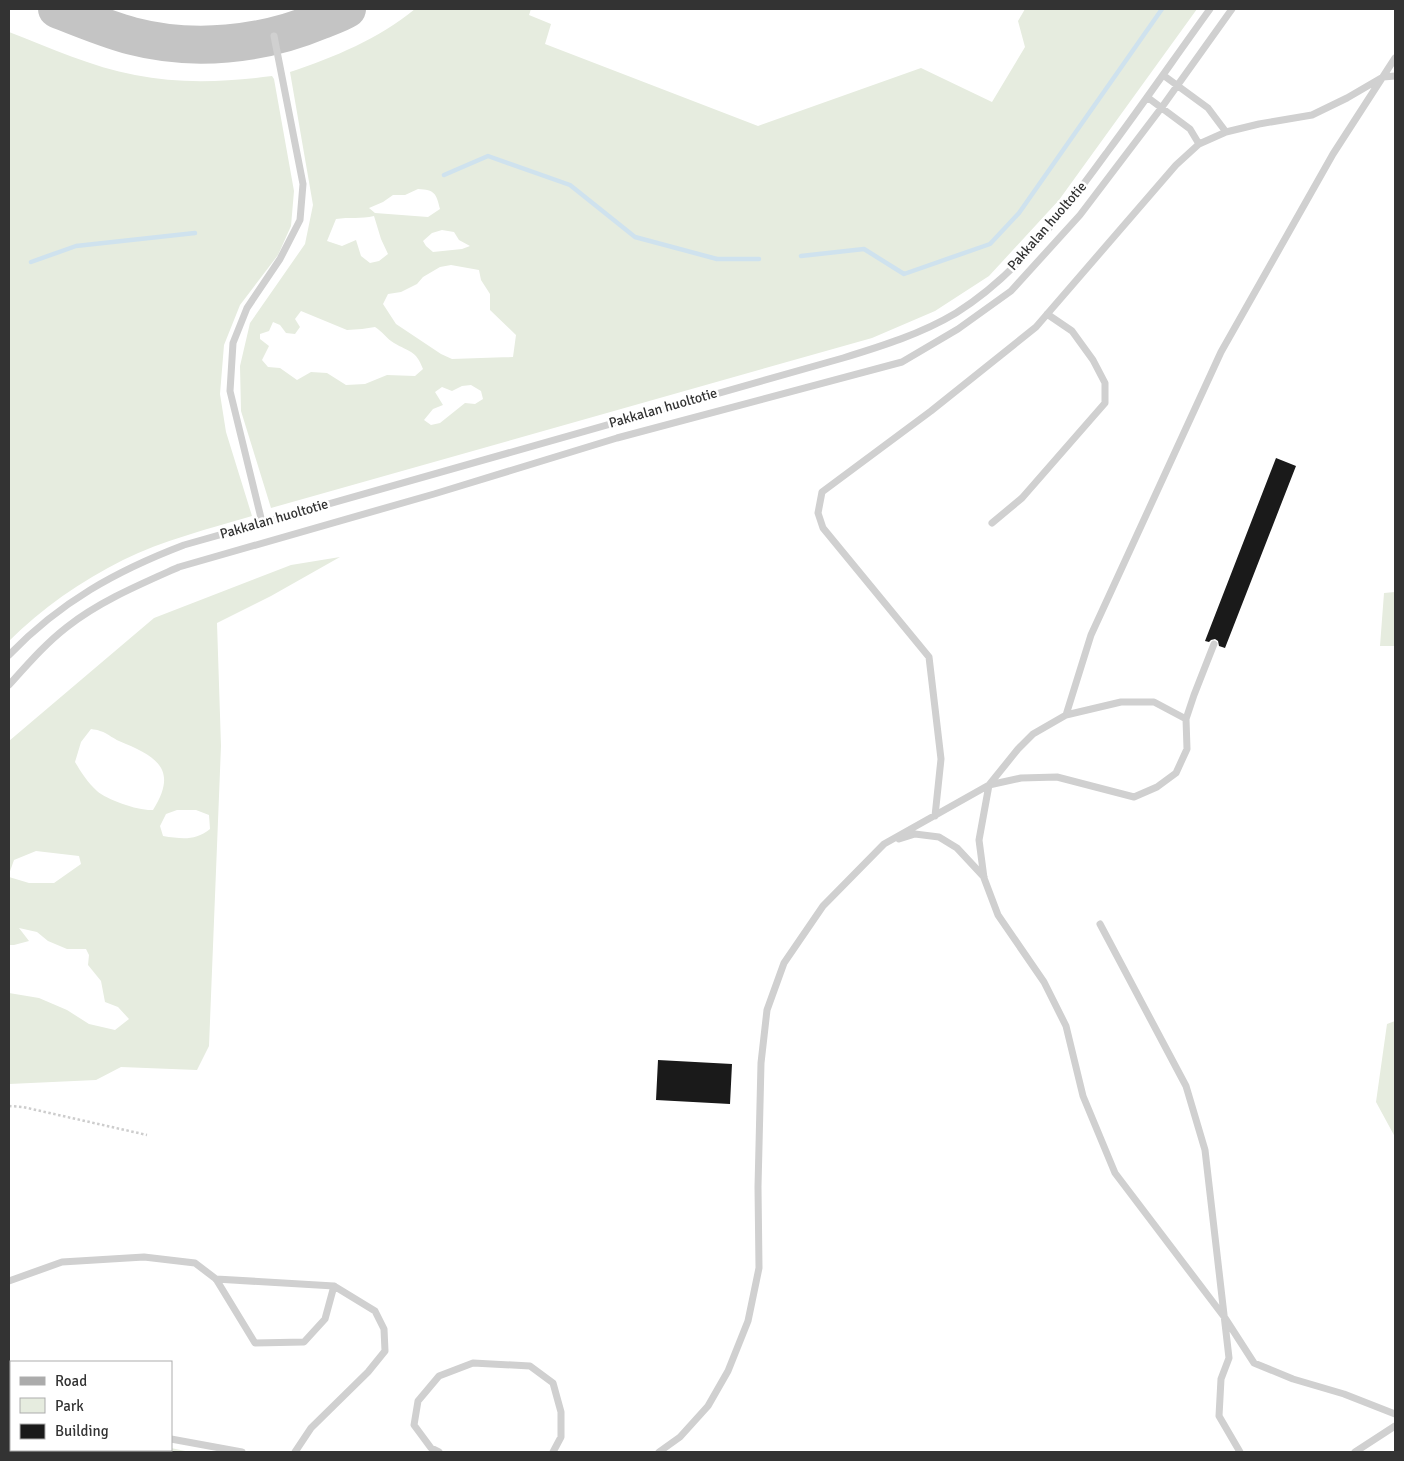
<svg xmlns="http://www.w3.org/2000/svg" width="1404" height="1461" font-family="Signika,sans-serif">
<rect width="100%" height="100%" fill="#fff"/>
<!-- green -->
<path fill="#e6ecdf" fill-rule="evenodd" d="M415,9H531L529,15L551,24L545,44L758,126L921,68L992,102L1025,47L1018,21L1025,9H1197L1059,200L989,276L935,311L872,338L271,508L241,411L240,366L250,323L305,244L313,205L290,72C335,57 378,39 415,9ZM418,189C435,190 436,193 440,209L428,217L375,213L369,208L383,202L393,195H405ZM374,216L381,239L388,254L379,261L370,263L361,256L356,240L342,246L327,241L336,219C349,217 361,219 374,216ZM442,230L454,232L459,240L470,246L462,249L433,252L426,246L423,241L432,233ZM451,265L479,270L481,280L490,294V310L516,335L513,357L452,359L441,354L396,324L383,304L388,294L401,292L417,284L423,277L440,267ZM301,311L347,330L362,329L375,327C382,331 387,339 394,343C409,352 416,350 423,369L415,376L387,375L365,384L346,385L327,373L311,372L297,380L280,368L268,367L262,360L269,346L260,339V334L269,331L273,322L280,325L286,333L295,334L300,327L295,319ZM471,385L481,391L483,399L475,404L465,403L440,423L431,425L424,420L433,409L443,405L435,392L442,387L452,391L462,386Z
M9,32C50,48 92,67 135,75C180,84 226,82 272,76L274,79L294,191L291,226L278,255L240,305L224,345L220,394L226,432L252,516C209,529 163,540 123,560C81,581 42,608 9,641Z
M340,557L271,596L217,623L221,746L209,1046L197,1070L121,1067L96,1080L9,1084V993L39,998L67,1010L89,1024L115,1030L129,1019L118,1007L105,1002L101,981L88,965L89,955L86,949H67L48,941L37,932L19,928L29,941L14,945H9V877L29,883H54L81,864L79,856L36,851L14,860L9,874V741L154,618L291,565ZM91,729C106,731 107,735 119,741C156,756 179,769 153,810C139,811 107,800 97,791C88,783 81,772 75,762L81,742ZM177,810H196L209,815L210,829C195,841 182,839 163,836L160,826L166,814Z
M1395,592V646H1380L1384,593Z
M1395,1021V1137L1376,1102L1387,1024Z
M171,1448L190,1452H124L113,1450H171Z"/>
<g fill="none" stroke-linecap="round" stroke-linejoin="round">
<!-- stream -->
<path stroke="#cfe2ee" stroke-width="4.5" d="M444,175L488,156L570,185L635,237L717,259H759
M801,256L864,249L904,274L990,244L1019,213L1162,9
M31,262L76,246L195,233"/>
<!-- taxiway -->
<path stroke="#c4c4c4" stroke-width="38" d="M57,9C82,19 106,29 132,36C193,52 262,45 319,21C329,17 339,14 347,9"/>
</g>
<!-- building -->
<path fill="#1a1a1a" d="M1276,458L1296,466L1225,648L1219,646L1218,641L1215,639L1211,640L1209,642L1205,641Z
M658,1060L732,1064L730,1104L656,1100Z"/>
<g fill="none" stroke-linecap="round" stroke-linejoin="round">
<!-- path -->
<path stroke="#cdcdcd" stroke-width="2.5" stroke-dasharray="2.5 2.5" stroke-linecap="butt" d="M9,1106L23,1107L147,1135"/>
<!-- service -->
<path stroke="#d0d0d0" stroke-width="7" d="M1163,75L1208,108L1226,132
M1147,97L1190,129L1199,144
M262,522L230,391L233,343L247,308L280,259L300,220L303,184L274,36
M992,523L1022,498L1105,403V383L1093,360L1072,331L1047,314
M9,655C60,602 116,571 184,545L843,358C882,346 921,334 956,313C1019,274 1065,210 1108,151C1143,104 1176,56 1210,9
M9,685C27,665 45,644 67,627C100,601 141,584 179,567L434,494L617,438L902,362L958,329L1011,291L1080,215L1162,107L1232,9
M1066,715L1091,635L1221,352L1333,154L1395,58
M1186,719L1194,695L1214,644
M935,816L941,759L929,657L823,528L818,513L822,492L931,411L1036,327L1176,165L1199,144L1226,132L1259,124L1312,115L1347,98L1383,77L1395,76
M899,839L915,834L939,837L957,848L984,877
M1100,924L1186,1086L1205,1150L1229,1358L1221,1379L1219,1416L1240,1452
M216,1279L334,1286L375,1311L384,1329L385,1351L368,1372L311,1428L295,1452
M9,1281L62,1262L144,1257L195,1263L216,1279L255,1343L304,1342L325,1319L334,1286
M9,1408H11
M171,1439L242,1452
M439,1452L431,1448L414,1425L418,1401L439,1376L473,1363L530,1366L553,1383L561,1412V1437L553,1452
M659,1452L680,1437L708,1406L728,1371L748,1321L759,1268L758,1187L761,1063L767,1010L784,963L823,906L884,844L989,785L1021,778L1057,777L1134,797L1157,787L1176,773L1187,749L1186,719L1154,702H1121L1066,715L1033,734L1018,749L989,785L979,840L984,878L998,915L1044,982L1066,1026L1083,1096L1115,1173L1225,1318L1254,1363L1293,1379L1344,1394L1395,1414
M1355,1452L1395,1426"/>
<!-- primary -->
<path stroke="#ababab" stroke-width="21" d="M9,1444H11
M67,1450L87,1452"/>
</g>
<g text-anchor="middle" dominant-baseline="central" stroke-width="5" stroke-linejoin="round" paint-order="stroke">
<!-- street labels -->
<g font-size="14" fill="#333" stroke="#fff">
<text transform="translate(1047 226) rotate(-49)">Pakkalan huoltotie</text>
<text transform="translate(663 408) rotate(-16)">Pakkalan huoltotie</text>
<text transform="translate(274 519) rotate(-16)">Pakkalan huoltotie</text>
</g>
</g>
<!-- border -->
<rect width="1404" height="1461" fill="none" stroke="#333333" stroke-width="20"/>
<!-- legend -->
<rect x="10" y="1361" width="162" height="90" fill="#ffffff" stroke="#adadad"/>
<rect x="20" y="1377" width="25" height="8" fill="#ababab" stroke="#adadad"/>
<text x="55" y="1386" font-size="15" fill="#333333">Road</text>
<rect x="20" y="1398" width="25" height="15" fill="#e6ecdf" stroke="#adadad"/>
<text x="55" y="1411" font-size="15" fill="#333333">Park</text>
<rect x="20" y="1424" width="25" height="15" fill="#1a1a1a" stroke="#adadad"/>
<text x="55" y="1436" font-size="15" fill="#333333">Building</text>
</svg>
